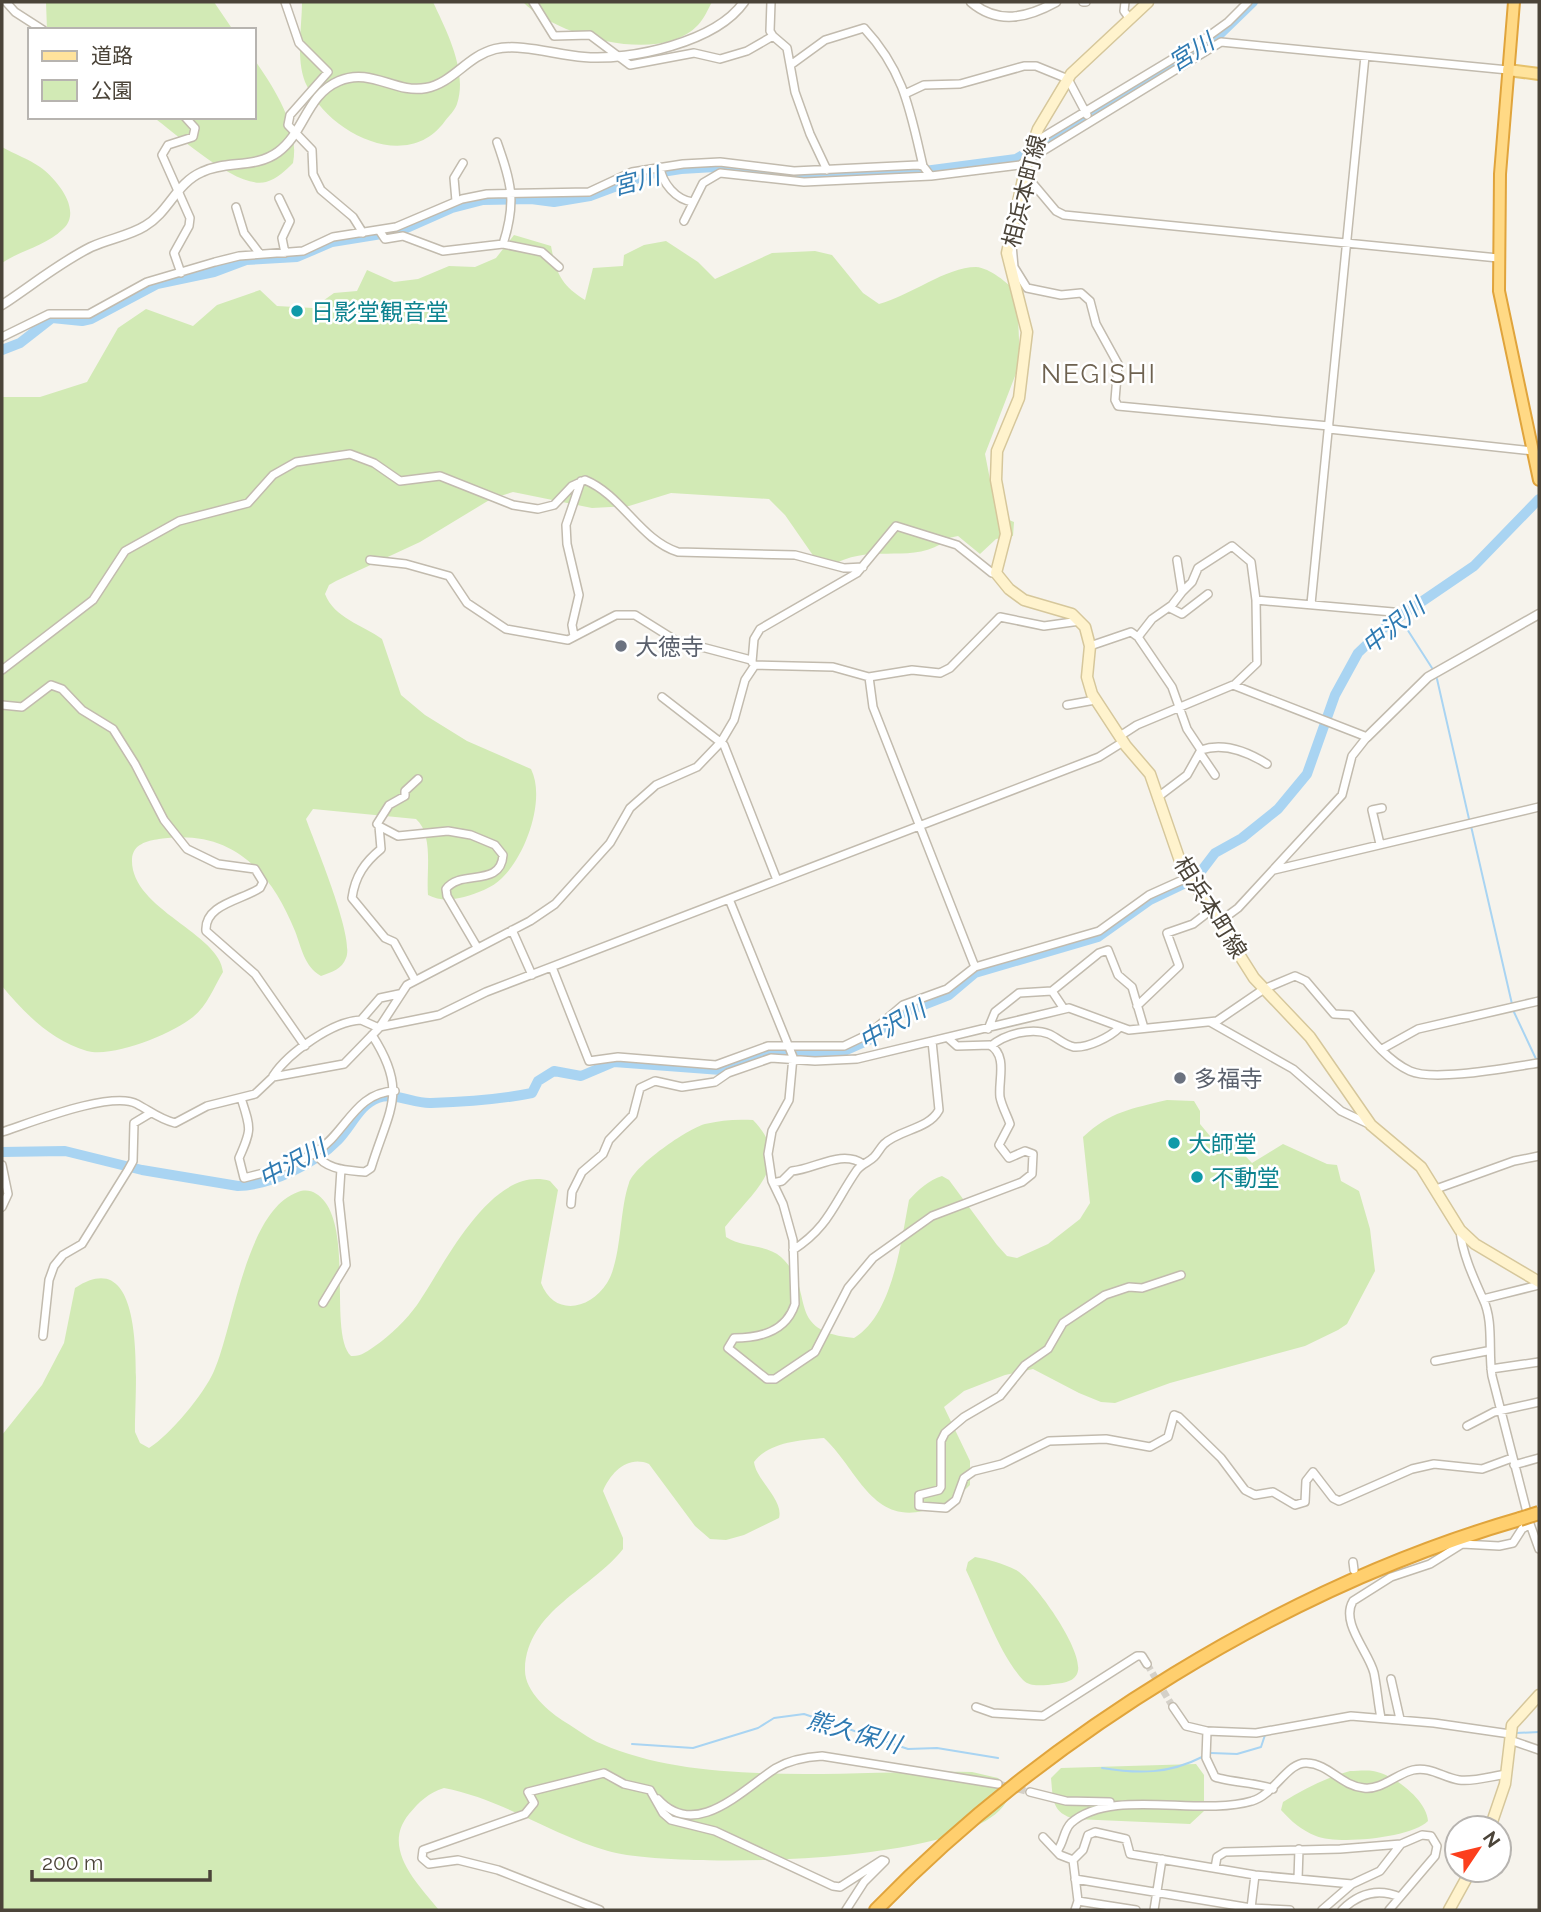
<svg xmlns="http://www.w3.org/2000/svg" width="1541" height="1912" font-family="Raleway,'Noto Sans JP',sans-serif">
<rect width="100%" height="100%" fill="#f6f3ec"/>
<!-- green -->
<path fill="#d2eab5" d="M46,2H214L233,30H47Z
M302,2H433C446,30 468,71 457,104C455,110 449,116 445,121C408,173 330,134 307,86C295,63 302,27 302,2Z
M523,2H712C708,9 704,19 698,25C660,66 556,36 523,2Z
M254,59C274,88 300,127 293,163C286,170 277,179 266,182C237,190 177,134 153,117H254Z
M2,147C14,154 29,159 40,167C57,179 83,211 63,229C46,246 21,250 2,263Z
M514,235L551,246C556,273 561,285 585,300L593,268L623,266L624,255L644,245L666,241L698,262L715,279L772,253L815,251L832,255L863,293L879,304C910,296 946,267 976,267C990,268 1008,283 1017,293L1020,363L985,454L997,515L1014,522L1013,536L996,539L980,554L958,536L944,539L941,544C906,564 869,542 829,567L819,564L785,515L769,499L671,493L629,506L592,508L513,492L491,499L420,542L336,581L329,585L325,594C334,618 363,625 382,639L401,695L425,715L467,741L531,769C546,799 526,855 502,878C492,888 478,893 464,897C451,900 440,901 428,895C426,872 434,835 416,819L313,809L306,819C315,844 355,938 346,958C342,969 332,972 321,976C304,966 302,949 295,931C270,869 230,828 159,839C147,841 133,844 132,859C130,909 220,933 223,972C214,987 207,1006 193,1017C172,1034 113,1058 87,1051C52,1041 24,1013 2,986V397H40L87,382L118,328L146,309L193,326L217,305L260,290L277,306L313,308L334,293L357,291L367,270L394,282L418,279L449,266L475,267L496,258Z
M1167,1100L1194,1101L1200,1111V1124L1210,1136L1231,1141L1252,1163L1283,1144L1327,1164L1337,1165L1341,1181L1359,1191L1370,1229L1375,1271L1347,1324L1338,1330L1305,1346L1170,1383L1115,1403L1101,1402L1079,1393L1033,1369L1005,1375L964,1391L944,1407L970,1461V1485C956,1499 943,1506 923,1511C871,1523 856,1467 824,1438C801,1440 769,1442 754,1462C756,1480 784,1500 779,1518L744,1535L726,1540L710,1539L695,1526L649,1464C628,1455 611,1472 603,1491L623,1538V1549C592,1589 527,1610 525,1669C524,1691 549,1712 565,1722C577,1729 589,1739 602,1744C704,1789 860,1769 972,1772L998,1778L1010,1790C1004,1868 666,1869 608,1851C552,1835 502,1799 444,1788C428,1793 419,1802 409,1814C381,1848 417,1883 439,1910H2V1435L42,1385L64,1343L75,1288C151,1238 134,1395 135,1432L140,1443L149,1448C170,1435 204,1394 214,1371C234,1326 246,1210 298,1192C309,1188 318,1193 325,1202C352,1238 329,1335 351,1356C360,1357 368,1351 375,1346C390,1336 407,1319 417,1305C444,1266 491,1164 550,1181L558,1190L541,1283C554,1317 590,1310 607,1283C622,1259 619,1211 629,1183C635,1165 687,1129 705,1124C721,1120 737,1119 753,1120C795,1163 753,1191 725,1227L726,1237C743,1248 766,1244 781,1257C818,1291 782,1331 854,1338C893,1315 901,1241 909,1200C918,1190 929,1180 942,1176L949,1180L997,1245L1007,1256L1017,1258L1048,1244L1080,1219L1090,1203L1083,1137C1111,1111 1131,1109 1167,1100Z
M975,1557C988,1559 1004,1564 1016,1570C1034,1580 1087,1654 1077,1674C1072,1684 1058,1683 1048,1685C1039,1685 1030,1687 1023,1680C999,1654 982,1603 966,1570L968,1562Z
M1196,1764L1204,1775V1811L1190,1824L1075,1819C1052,1813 1053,1800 1051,1778L1061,1768Z
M1350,1771C1357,1771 1366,1770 1373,1771C1393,1774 1427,1800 1428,1821C1411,1838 1338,1845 1316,1836C1301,1830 1292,1822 1281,1810L1283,1802C1305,1788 1326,1778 1350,1771Z"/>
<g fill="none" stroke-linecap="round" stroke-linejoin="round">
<!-- stream -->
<path stroke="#a9d4f2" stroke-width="2" d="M1399,617L1401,620
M1407,629L1432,668
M1437,679L1469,819
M1471,826L1512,1004
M1513,1010L1536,1059
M1516,1733L1539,1732
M632,1744L693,1748L758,1728L774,1718L804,1714L908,1749L937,1748L998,1758
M1211,1753L1237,1754L1261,1747L1265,1735
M1102,1768C1139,1774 1169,1774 1202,1757"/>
<!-- river -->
<path stroke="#a9d4f2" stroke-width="10" d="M2,350L20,343L52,318L82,321L91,319L157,284L214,272L246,260L297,257L332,242L400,231L452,208L483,200L531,199L554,202L590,196L649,174L681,169L715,167L802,177L917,172L1016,159L1219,35L1253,2
M2,1152L65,1151L142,1170L238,1186C270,1185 315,1164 338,1140C351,1127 360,1104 378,1098C395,1092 414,1104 431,1103C465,1102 498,1100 532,1093L538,1081L554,1071L581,1076L614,1062L721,1070L769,1051L814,1055L842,1052L869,1040L898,1015L949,995L975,973L1098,937L1150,900L1196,878L1215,853L1242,838L1278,809L1307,774L1335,695L1358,653L1386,626L1474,566L1539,499"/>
<!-- minor-tunnel -->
<path stroke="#d4d0c8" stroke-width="7" stroke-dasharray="7 3.5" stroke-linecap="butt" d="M1147,1664L1173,1707
M998,1784L1030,1792"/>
<defs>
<path id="minor" d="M6,2L15,12L43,30
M285,2L299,43L328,72L290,115L288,125L312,150L313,174L321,190L353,217L363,233
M533,2L554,36L590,35L630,65L694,53L720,59L747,51L773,36L770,31L771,2
M1083,2H1086
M1125,2L1124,11L1130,19
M773,36L787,48L795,92L810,134L827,170
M792,64L825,40L864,28C904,71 910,110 923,166
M907,93L924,85L960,84L1024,66H1036L1068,79L1087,115
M497,142C511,182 517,201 503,244
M1033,143L1199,43L1228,22L1248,2
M660,167C662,183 676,200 693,202
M1024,173L1056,211L1064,215L1498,258
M279,198L290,221L282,238L285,253
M456,201L454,178L463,163
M236,207L244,233L260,254
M684,221L703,183L720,173L804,182L931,176L1020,165L1221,42L1508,70
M379,230L385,239L403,236L443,251L503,244L542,252L559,267
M1012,245L1014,267L1027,288L1061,295L1081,293L1090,301L1096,324L1118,364L1115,400L1118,406L1329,426
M181,273L174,253L189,226L190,218L162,155L168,145L193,137L195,128L185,117
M2,337L49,314H89L147,282L215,262L239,256L303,251L333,237L396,227L462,199L487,194L589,192L632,172L683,164L720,162L794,171L918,165L923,166L930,175
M1329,429L1533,451
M370,560L406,564L449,576L467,603L506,629L568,640L616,615H635L675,640L751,660
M1182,592L1192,582L1198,568L1232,546L1251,562L1256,600
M1311,604L1365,56
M1170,608L1182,614L1208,594
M574,636L572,625L579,595L567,544L566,525L581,481
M1138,637L1152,619L1172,605L1182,592L1177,560
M1090,646L1131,632L1138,637L1172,687L1187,729L1201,750L1187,775L1158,797
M752,662L754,639L760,629L857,573L896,526L957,545L992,573H996
M755,665L833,667L869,677L912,670L940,673L950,668L1000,617L1044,626L1080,621
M2,670L93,600L125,551L179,521L248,503L273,475L296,462L350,454L374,463L400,481L440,476L513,505L538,509L554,505L572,486L585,480C622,495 640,540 678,552L795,555L844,568L863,567
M869,677L873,707L975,967
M1234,685L1257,663L1256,600L1393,612
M662,697L724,745L777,880
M2,705L22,707L51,685L62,689L82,710L113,729L135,764L164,820L187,849L218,864L255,869L263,882L260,888C243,900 204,904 206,931L255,974L305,1046
M1067,705L1095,700
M1120,736L1137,725L1233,685L1367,737L1352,756L1342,795L1238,908L1219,922
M1201,750C1224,742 1248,752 1267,764
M1200,753L1215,775
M418,779L405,791V796L389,805L377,824L379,826L398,836L448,831L471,835L495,845L503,855C501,888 460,869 446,889L447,896L477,947
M379,826L381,849C365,862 355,876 352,898L385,938L394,942L415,980
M1380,844L1372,810L1382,808
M1274,870L1539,807
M729,899L793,1057L789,1100L772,1131L768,1154L772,1181L783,1204L793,1240L795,1304C786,1332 760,1338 734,1338L728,1348L767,1379H775L815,1352L848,1288L873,1258L932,1216L1022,1182L1032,1174L1033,1154L1025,1151L1009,1158L999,1145L1010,1124C1007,1115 1002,1107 1000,1097C998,1080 1008,1056 990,1045L957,1046L948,1038
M512,930L532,975
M552,967L589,1061L618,1057L716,1065L768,1046H844L869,1034L903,1005L947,989L975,967L1099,931L1149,895L1189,877
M1052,991L1064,1009
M1137,1006L1179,966L1167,933L1193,924L1211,910
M361,1020L380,998L399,994
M1210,1022L1293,1069L1341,1111L1371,1125
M379,1027L439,1015L486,992L1099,757L1123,742
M988,1029L995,1012L1019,993L1052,991L1099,953L1108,950L1118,975L1132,987L1144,1028
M991,1046C1005,1034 1032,1027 1049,1034C1058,1038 1064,1045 1074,1047C1088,1048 1110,1037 1119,1028
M1382,1049L1418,1029L1539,1001
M273,1076C288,1053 333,1021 361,1020L379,1028
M241,1098C251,1129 252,1129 239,1158L244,1178C268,1172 295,1165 316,1152C346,1133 355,1092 395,1091
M2,1132C30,1123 112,1090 137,1104C150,1111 159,1119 175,1123L207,1106L255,1094L273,1077L344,1064L379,1028L407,985L530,921L555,904L610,843L630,808L656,785L697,767L721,742L734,720L745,680L755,665
M315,1153C326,1170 346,1170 365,1172L371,1168C389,1109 409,1092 372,1035
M2,1165L8,1194L2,1207
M773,1183L782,1181L792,1171C815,1169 842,1149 863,1164
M1436,1189L1514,1161L1539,1156
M571,1204L572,1192L582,1172L603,1154L609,1140L633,1115L640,1088L655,1081L682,1087L715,1082L728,1073L771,1058L815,1061L857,1059L1069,1008L1129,1030L1217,1021L1264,989L1295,976L1306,981L1334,1014L1351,1015C1367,1034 1386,1060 1410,1071C1434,1082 1511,1067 1539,1063
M1460,1230C1462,1253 1474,1279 1483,1299C1494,1321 1488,1352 1492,1376L1530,1524L1539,1549
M793,1250C829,1227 834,1203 857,1170C862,1164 869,1162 874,1157C878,1153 880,1148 884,1144C900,1129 928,1130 939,1110L932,1041
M1181,1275L1142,1288L1129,1287L1105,1295L1063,1323L1048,1349L1025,1365L1000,1396L964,1417L945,1433L941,1441V1487L939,1490L919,1495V1506L946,1508L956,1500L964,1478L974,1471L1002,1464L1049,1441L1106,1439L1150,1447L1168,1437L1174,1415L1179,1417L1221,1458L1245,1490L1255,1495L1273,1492L1295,1505L1305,1502L1306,1481L1313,1472L1333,1498L1339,1501L1412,1469L1434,1464L1482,1469L1512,1458
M1483,1299L1539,1285
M323,1303L346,1265L339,1200L341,1169
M43,1336L49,1280L54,1266L63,1255L82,1244L128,1170L133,1161L134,1123L149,1114
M1435,1361L1487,1351
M1491,1369L1539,1362
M1467,1426L1494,1412L1539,1402
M1514,1465L1539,1458
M1353,1562L1354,1570
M1391,1679L1400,1719
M976,1707L993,1713L1043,1716L1137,1656H1142L1147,1664
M1173,1707L1186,1726L1207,1731L1256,1733L1351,1716L1434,1723L1510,1734
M1381,1718C1378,1703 1377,1688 1374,1673C1369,1652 1340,1623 1353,1601L1391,1577L1430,1564L1462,1544L1499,1546L1513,1543L1522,1529L1530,1524
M1207,1731L1206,1758L1215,1777C1229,1782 1265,1784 1273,1789
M1510,1740L1539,1750
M1030,1792L1066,1801L1110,1802
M658,1799C696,1841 743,1789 776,1768C790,1760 806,1757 822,1756L998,1784
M1043,1837L1060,1855L1073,1860
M1499,1837L1507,1849
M1057,1851C1064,1843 1063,1831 1071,1823C1112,1787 1199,1817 1252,1801C1274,1795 1288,1761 1307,1763C1329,1764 1341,1786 1364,1788C1382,1790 1396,1774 1413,1770C1430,1766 1444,1778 1459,1780C1474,1782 1492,1776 1507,1774
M1073,1860L1083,1850L1088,1835L1095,1832L1126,1839L1130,1854L1255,1875L1352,1884
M1073,1860L1078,1901L1075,1910
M1215,1868L1217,1857L1225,1852L1340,1849L1401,1844L1422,1835L1431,1836L1437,1846L1435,1856L1389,1910
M1075,1879L1251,1908L1290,1910
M1298,1879L1299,1849
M1078,1901L1136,1910
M1251,1908L1255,1875
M600,1910L498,1870L458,1860L429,1864L422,1858L423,1850L525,1814L534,1803L528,1792L604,1773L624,1784L650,1790L663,1813L671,1820L715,1831L833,1886L840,1887L882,1860L885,1861L864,1882L846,1910
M1154,1910L1162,1859
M1322,1910L1352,1884L1380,1871L1401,1844
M1342,1910C1359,1893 1378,1888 1400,1897"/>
<path id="tertiary" d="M971,2C998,25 1027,18 1056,2
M2,305C31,286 59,263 91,247C108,239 129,236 145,226C169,212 176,183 202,172C226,160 255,169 278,152C305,132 306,95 339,81C371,67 395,94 426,88C453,83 467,56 495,49C522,43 556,55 584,57C631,61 716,42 744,2
M1367,737L1428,677L1539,614"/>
<path id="secondary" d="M1148,2L1071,74L1038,129L1027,161L1007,253L1027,332L1019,398L997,451L996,480L1006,534L996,573L1009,589L1024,600L1072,614L1085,627L1090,646L1087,677L1092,694L1126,746L1150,774L1180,861L1254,978L1310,1037L1371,1125L1421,1167L1460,1230L1475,1244L1539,1282
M1490,1828L1505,1784L1512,1725L1539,1695
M1449,1910L1471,1870"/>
<path id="primary" d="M1508,70L1539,74"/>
<path id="trunk" d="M1514,2L1500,174L1499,291L1539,480"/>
<path id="motorway" d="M876,1910C1045,1736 1287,1586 1520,1519"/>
</defs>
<!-- minor casing -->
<use href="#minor" stroke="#c2bbae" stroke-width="10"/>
<!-- tertiary casing -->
<use href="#tertiary" stroke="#c2bbae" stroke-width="11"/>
<!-- secondary casing -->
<use href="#secondary" stroke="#d6c79b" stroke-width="13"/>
<!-- primary casing -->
<use href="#primary" stroke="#e6c16a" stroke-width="14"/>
<!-- trunk casing -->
<use href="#trunk" stroke="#e0a43c" stroke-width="14"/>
<!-- motorway casing -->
<use href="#motorway" stroke="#e0a43c" stroke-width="16"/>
<!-- minor -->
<use href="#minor" stroke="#fff" stroke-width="7"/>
<!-- tertiary -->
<use href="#tertiary" stroke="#fff" stroke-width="8"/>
<!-- secondary -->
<use href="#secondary" stroke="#fff3cd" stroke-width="10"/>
<!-- primary -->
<use href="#primary" stroke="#ffe39c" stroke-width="10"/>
<!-- trunk -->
<use href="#trunk" stroke="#ffd985" stroke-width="10"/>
<!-- motorway -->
<use href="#motorway" stroke="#ffcf6e" stroke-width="12"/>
<defs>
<path id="motorway-bridge" d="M1520,1519L1539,1513"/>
</defs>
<!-- motorway-bridge casing -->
<use href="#motorway-bridge" stroke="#e0a43c" stroke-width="16" stroke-linecap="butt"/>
<!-- motorway-bridge -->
<use href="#motorway-bridge" stroke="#ffcf6e" stroke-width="12"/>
</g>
<!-- markers -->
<g fill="#0f9aa8" stroke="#fff" stroke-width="2.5">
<circle cx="297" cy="311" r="7"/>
<circle cx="1174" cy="1143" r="7"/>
<circle cx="1197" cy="1177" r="7"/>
</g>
<g fill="#6b7280" stroke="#fff" stroke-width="2.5">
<circle cx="621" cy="646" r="7"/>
<circle cx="1180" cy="1078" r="7"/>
</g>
<g text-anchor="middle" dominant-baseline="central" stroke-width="5" stroke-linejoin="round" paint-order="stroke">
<!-- street labels -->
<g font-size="23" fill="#4b4439" stroke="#fff">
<text transform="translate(1024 191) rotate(-76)">相浜本町線</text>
<text transform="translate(1211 907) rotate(58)">相浜本町線</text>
</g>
<!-- culture labels -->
<g font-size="23" fill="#0d838f" stroke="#fff" text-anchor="start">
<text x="311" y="311">日影堂観音堂</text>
<text x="1188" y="1143">大師堂</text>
<text x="1211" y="1177">不動堂</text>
</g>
<!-- worship labels -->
<g font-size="23" fill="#5b616d" stroke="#fff" text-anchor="start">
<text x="635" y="646">大徳寺</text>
<text x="1194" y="1078">多福寺</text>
</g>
<!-- water labels -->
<g font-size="24" font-style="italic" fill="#2e7ab2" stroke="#fff">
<text transform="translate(1191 52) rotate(-32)">宮川</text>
<text transform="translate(636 181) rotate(-15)">宮川</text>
<text transform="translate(1393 626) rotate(-39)">中沢川</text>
<text transform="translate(892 1025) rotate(-30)">中沢川</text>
<text transform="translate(292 1163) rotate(-28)">中沢川</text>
<text transform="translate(854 1732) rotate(16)">熊久保川</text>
</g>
<!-- quarter labels -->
<g font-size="26" letter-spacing="2" fill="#6e6250" stroke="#fff">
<text x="1099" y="374">NEGISHI</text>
</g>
</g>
<!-- border -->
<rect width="1541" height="1912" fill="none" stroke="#4b4439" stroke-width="7"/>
<!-- legend -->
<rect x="28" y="28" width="228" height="91" fill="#ffffff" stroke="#b7b4b0" stroke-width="2"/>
<rect x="42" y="51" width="35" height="10" fill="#ffe39c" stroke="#b7b4b0" stroke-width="2"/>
<text x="91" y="63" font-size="21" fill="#4b4439">道路</text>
<rect x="42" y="80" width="35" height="21" fill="#d2eab5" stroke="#b7b4b0" stroke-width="2"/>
<text x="91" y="98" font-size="21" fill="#4b4439">公園</text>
<!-- north arrow -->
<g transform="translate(1478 1849) rotate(55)"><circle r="33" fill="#ffffff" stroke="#b7b4b0" stroke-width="2"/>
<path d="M0-5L12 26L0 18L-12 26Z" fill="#fc3f1d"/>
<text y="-10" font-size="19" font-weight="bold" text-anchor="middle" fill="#4b4439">N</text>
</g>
<!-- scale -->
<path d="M32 1870v10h178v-10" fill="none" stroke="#4b4439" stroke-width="3.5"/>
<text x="42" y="1870" font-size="21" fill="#4b4439" stroke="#ffffff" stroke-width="5" paint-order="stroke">200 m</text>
</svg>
